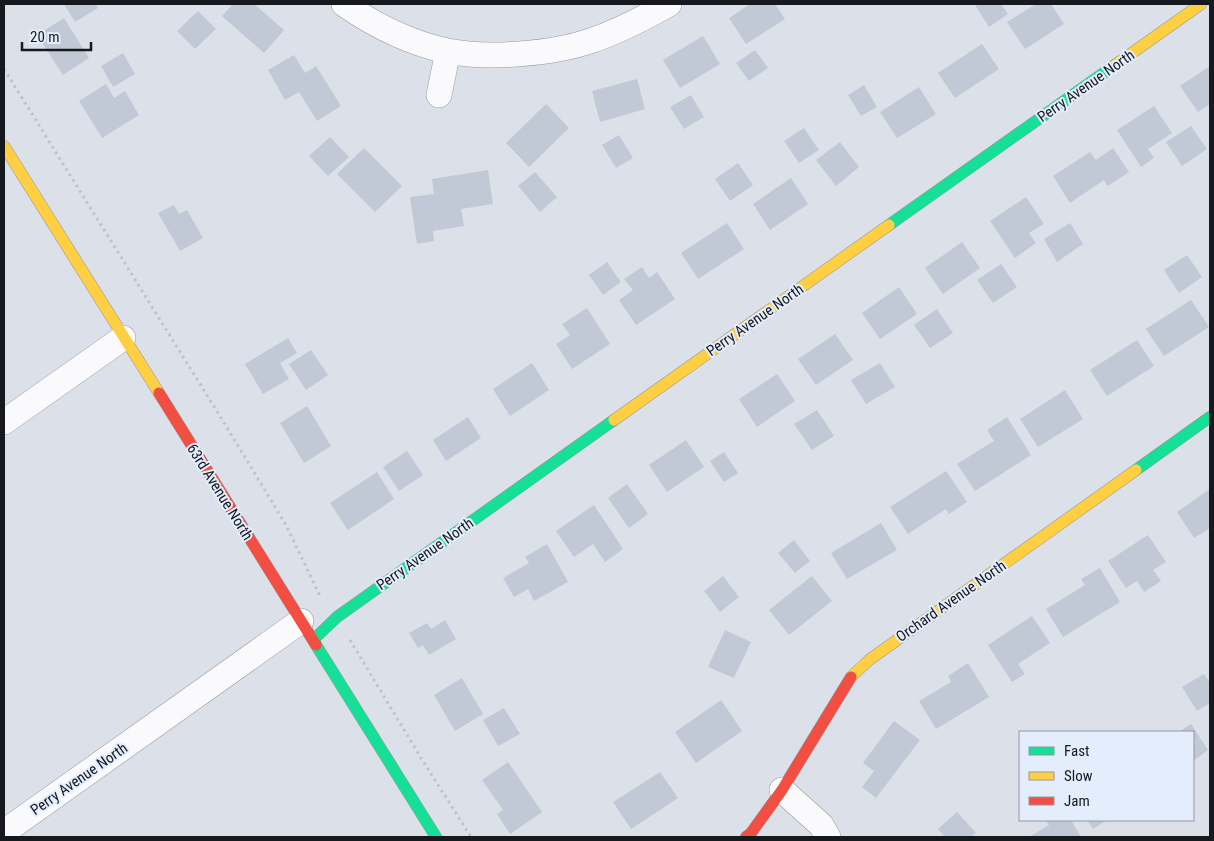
<svg xmlns="http://www.w3.org/2000/svg" width="1214" height="841" font-family="'Roboto Condensed',sans-serif">
<rect width="100%" height="100%" fill="#dce1e9"/>
<!-- building -->
<path fill="#c0c9d5" d="M64,4H95L98,8L75,22Z
M233,4H254L284,30L264,53L222,16Z
M750,4H775L785,19L746,44L729,18Z
M977,4H1001L1008,14L989,27L975,5Z
M1036,4H1051L1064,24L1025,49L1007,22Z
M198,11L216,29L195,49L177,31Z
M64,18L89,58L63,75L37,35Z
M703,36L720,64L680,88L663,60Z
M982,44L999,69L955,98L938,73Z
M755,50L768,68L749,81L736,63Z
M123,53L135,74L113,87L101,66Z
M294,55L305,73L316,66L341,106L317,121L299,92L285,100L268,70Z
M1210,66V104L1198,112L1180,86Z
M637,79L645,109L600,122L592,91Z
M106,84L114,98L125,91L139,115L102,138L79,101Z
M864,85L877,107L861,116L848,95Z
M919,87L936,114L897,138L880,112Z
M691,95L704,117L684,129L670,107Z
M546,104L569,128L529,167L506,143Z
M1154,106L1172,133L1148,149L1154,158L1141,167L1117,130Z
M1191,126L1207,149L1182,166L1166,142Z
M804,128L819,150L799,163L784,141Z
M619,135L633,158L616,168L602,145Z
M330,137L349,157L328,176L309,156Z
M840,142L859,167L836,186L816,160Z
M364,148L402,186L375,212L337,174Z
M1113,148L1129,172L1108,186L1104,180L1070,203L1053,176L1090,152L1096,160Z
M738,163L753,185L730,201L715,179Z
M488,170L493,204L461,209L464,226L433,231L434,241L417,244L410,197L434,194L432,179Z
M535,172L557,197L540,212L518,186Z
M791,178L808,204L770,230L753,204Z
M1026,197L1044,224L1029,233L1036,243L1015,258L990,221Z
M174,205L179,214L187,210L203,238L180,251L158,213Z
M727,223L744,249L698,279L681,253Z
M1070,223L1083,244L1057,262L1044,239Z
M962,242L980,268L943,294L925,268Z
M1187,255L1202,277L1179,293L1164,270Z
M607,262L621,282L603,295L589,275Z
M1001,264L1017,287L993,303L977,280Z
M642,267L649,278L657,272L675,299L636,325L619,300L633,290L624,279Z
M899,287L917,314L880,339L862,313Z
M1191,300L1209,327L1164,356L1146,329Z
M587,308L610,344L572,369L556,344L570,335L562,324Z
M937,309L953,333L930,348L914,325Z
M835,334L853,360L816,385L798,359Z
M288,338L297,353L280,363L289,379L263,394L245,364Z
M1137,340L1154,366L1107,396L1090,370Z
M311,350L328,375L306,390L289,364Z
M532,363L549,390L510,416L493,389Z
M880,363L895,387L866,404L851,380Z
M777,374L795,401L757,427L739,399Z
M1065,390L1083,419L1038,447L1020,419Z
M307,406L331,446L304,463L280,423Z
M817,410L834,436L812,450L794,424Z
M468,417L481,438L446,461L433,440Z
M1007,417L1031,455L975,491L957,464L994,441L987,430Z
M686,440L704,467L667,492L649,465Z
M407,451L423,475L399,491L383,467Z
M724,452L738,473L724,482L710,461Z
M946,471L967,502L949,514L946,509L908,534L890,507Z
M377,472L394,499L348,530L330,503Z
M627,484L648,514L629,528L608,498Z
M1210,489V528L1194,538L1177,512Z
M594,505L623,549L605,562L593,544L574,557L556,531Z
M881,523L897,550L847,579L831,553Z
M1148,535L1166,562L1153,570L1161,581L1144,592L1137,581L1126,588L1108,561Z
M794,540L810,561L795,573L778,553Z
M547,544L568,582L534,601L528,589L514,597L503,578L529,563L525,557Z
M1100,568L1120,602L1063,637L1046,609L1085,585L1081,579Z
M723,576L739,597L720,612L704,591Z
M812,576L832,601L789,635L769,610Z
M1032,616L1050,643L1018,664L1025,674L1012,682L988,645Z
M445,620L456,639L429,655L423,645L418,648L409,633L427,623L431,629Z
M725,630L751,642L734,678L708,667Z
M968,663L989,697L936,729L919,701L951,682L948,676Z
M1204,674L1210,683V703L1197,711L1182,687Z
M462,678L483,714L455,731L434,695Z
M721,700L742,731L696,763L675,732Z
M504,708L520,734L498,746L483,720Z
M894,721L920,740L876,798L862,787L874,771L863,763Z
M1191,724L1208,750L1193,761V732H1179Z
M508,762L542,812L510,834L497,814L503,810L482,780Z
M660,772L678,798L631,829L613,802Z
M957,812L976,833L971,837H945L938,829Z
M1045,820H1071L1081,837H1029L1049,825Z
M1087,820H1107L1093,829Z"/>
<g fill="none" stroke-linecap="round" stroke-linejoin="round">
<defs>
<path id="street" d="M344,4C374,25 411,43 447,51C487,59 552,54 590,41C618,32 644,18 669,4
M439,95L448,51
M4,422L123,338
M782,790L821,825L828,837
M4,832L301,621"/>
<path id="fast" d="M889,225L1115,65
M1136,470L1210,417
M313,640L337,617L614,420
M316,645L436,837"/>
<path id="slow" d="M1115,65L1201,4
M4,146L159,393
M614,420L889,225
M851,677L869,660L1136,470"/>
<path id="jam" d="M159,393L316,645
M746,837L751,833L782,790L851,677"/>
</defs>
<!-- street casing -->
<use href="#street" stroke="#94989e" stroke-width="26"/>
<!-- fast casing -->
<use href="#fast" stroke="#94989e" stroke-width="12"/>
<!-- slow casing -->
<use href="#slow" stroke="#94989e" stroke-width="12"/>
<!-- jam casing -->
<use href="#jam" stroke="#94989e" stroke-width="12"/>
<!-- path -->
<path stroke="#c0c2c5" stroke-width="3" stroke-dasharray="2.5 4" stroke-linecap="butt" d="M4,69L223,421L286,525L321,598
M350,640L421,758L471,837"/>
<!-- street -->
<use href="#street" stroke="#fafafc" stroke-width="25"/>
<!-- fast -->
<use href="#fast" stroke="#16e098" stroke-width="11"/>
<!-- slow -->
<use href="#slow" stroke="#ffcf43" stroke-width="11"/>
<!-- jam -->
<use href="#jam" stroke="#f24e42" stroke-width="11"/>
</g>
<g text-anchor="middle" dominant-baseline="central" stroke-width="4" stroke-linejoin="round" paint-order="stroke">
<!-- street labels -->
<g font-size="15" fill="#16191e" stroke="#e3edfc">
<text transform="translate(1086 86) rotate(-35)">Perry Avenue North</text>
<text transform="translate(755 320) rotate(-35)">Perry Avenue North</text>
<text transform="translate(220 492) rotate(58)">63rd Avenue North</text>
<text transform="translate(425 554) rotate(-35)">Perry Avenue North</text>
<text transform="translate(951 601) rotate(-35)">Orchard Avenue North</text>
<text transform="translate(79 779) rotate(-35)">Perry Avenue North</text>
</g>
</g>
<!-- border -->
<rect width="1214" height="841" fill="none" stroke="#16191e" stroke-width="10"/>
<!-- legend -->
<rect x="1019" y="731" width="175" height="90" fill="#e3edfc" stroke="#9198a3"/>
<rect x="1029" y="747" width="25" height="8" fill="#16e098" stroke="#9198a3"/>
<text x="1064" y="756" font-size="15" fill="#16191e">Fast</text>
<rect x="1029" y="772" width="25" height="8" fill="#ffcf43" stroke="#9198a3"/>
<text x="1064" y="781" font-size="15" fill="#16191e">Slow</text>
<rect x="1029" y="797" width="25" height="8" fill="#f24e42" stroke="#9198a3"/>
<text x="1064" y="806" font-size="15" fill="#16191e">Jam</text>
<!-- scale -->
<path d="M22 42v8h69v-8" fill="none" stroke="#16191e" stroke-width="2.5"/>
<text x="30" y="42" font-size="15" fill="#16191e" stroke="#e3edfc" stroke-width="4" paint-order="stroke">20 m</text>
</svg>
